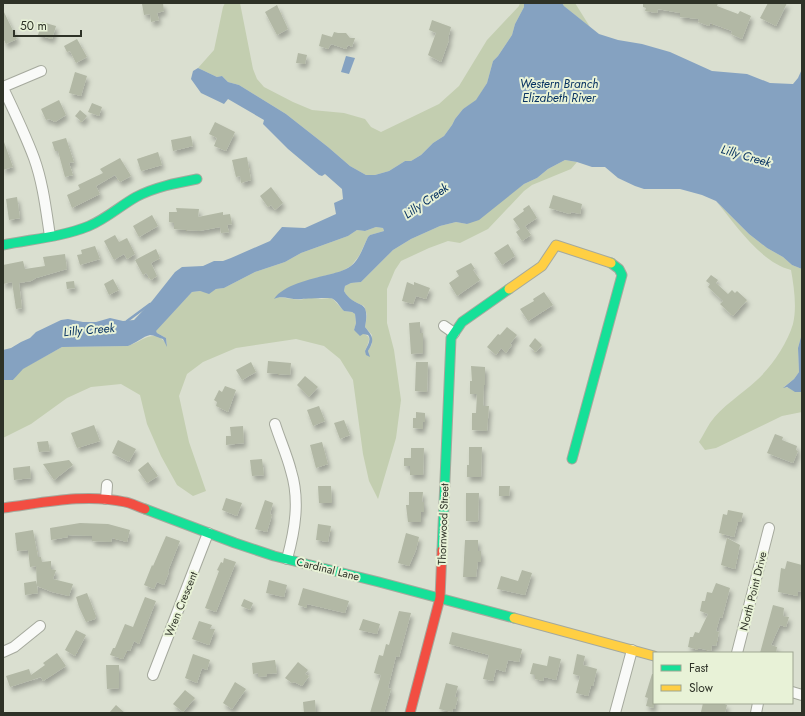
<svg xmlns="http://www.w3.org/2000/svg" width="805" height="716" font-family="Jost,sans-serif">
<defs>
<filter id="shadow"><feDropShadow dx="2.5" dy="4.5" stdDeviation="2" flood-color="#0004"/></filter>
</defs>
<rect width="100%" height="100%" fill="#dadfd0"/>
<!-- green -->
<path fill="#c3ceb0" d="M225,3H240L253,69L257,79L264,87L293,102L312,110L344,113L365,119L371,127L381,132L439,104L459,86L487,40L519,6L520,3H524V7L515,24L512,35L498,56L493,61L487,83L476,101L463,109L455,119L452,125L444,136L433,143L421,155L411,161H405L389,171L375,175H366L350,166L328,147L286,114L239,85L228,82L222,76L217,77L198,68L214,50L223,7Z
M562,3H575L590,27L564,6Z
M565,160L577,162L571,169L532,185L524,191L488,229L460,243L448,241L429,248L401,261L395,270L387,289V323L394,350L401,400L396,438L378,499L369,481L363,454L353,380L340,359L324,346L296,339L236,348L203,362L187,374L179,396L189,442L206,491L193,496L177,485L161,456L147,424L140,395L121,384L91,387L67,398L31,424L3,438V380H13L22,369L62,347L128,346C143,341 155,327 167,345L166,338L157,333L155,331L192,292L200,291L209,293L216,289L224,288L255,272L285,262L301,253L348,236L357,230L365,231L376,227L383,228L384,231L370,235L368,237L359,256L351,266L340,272L316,278L275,298L278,297L300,300L310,297L320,299L330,298L333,299L344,311L352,312L355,314L356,323L354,330C369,337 373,333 365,351L369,356L368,351L372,344V335L365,327L367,315L364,306C355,302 349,300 344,291L345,286L351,283L361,282L393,250L411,239L440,226L456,222L467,224L524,184L537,178L548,169Z
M716,201L749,234L767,248L783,257L792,265L802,269V326L801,337L798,348L799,372L794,379L784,387C791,387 792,393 802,392V412L782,416L716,448L705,450L699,442C703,436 706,429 710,423C722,406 742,394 757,380C772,366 787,344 793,324C797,307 794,287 791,270C760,262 736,225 716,201Z"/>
<!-- water -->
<path fill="#85a2c1" d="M524,3H562L564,6L599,34L618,40L642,44L670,52L712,71L747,74L770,83L793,84L798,78L802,69V269L792,265L783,257L767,248L749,234L716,201L702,195L680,189H644L635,186L618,178L605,167H592L577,162L565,160L548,169L537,178L524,184L479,220L467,224L456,222L440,226L411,239L393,250L361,282L351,283L345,286L344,291C356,311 371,296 365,327C373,337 375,339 368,351L370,357L366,355L365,351C367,346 372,340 368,335L363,334L360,336L354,330L356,323L355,314L352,312L344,311C340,307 337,301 333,299C331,297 306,299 302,299C292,301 282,294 274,299C283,285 311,279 327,275C335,273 344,271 351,266C360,259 363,247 368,237L370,235L384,231L383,228L376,227L365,231L357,230L348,236L301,253L285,262L255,272L224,288L216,289L209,294L200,291L192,292L156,331L157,333L166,338L167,347L163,339C159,338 154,335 150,335C144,336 134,344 128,346L62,347L23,369L13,380H3V350L11,348L21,342L30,338L36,332L61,320L68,319L83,322H96L110,318L123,321L134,320L152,301L175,272L182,267L203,266L214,261H223L231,258L270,241L282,227L305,228L336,214L334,203L343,199L342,189L325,174L322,176L319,175L288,149L263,124L264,120L228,99L224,104L201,93L191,79L193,71L198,68L217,77L222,76L228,82L239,85L286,114L328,147L350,166L366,175H375L389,171L405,161H411L421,155L433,143L444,136L452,125L455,119L463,109L476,100L487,83L493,61L498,56L512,35L515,24L524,7Z
M346,56L355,58L349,74L341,72Z
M802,326V392H795L787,387L783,388L794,379L799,372L798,348L801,337Z"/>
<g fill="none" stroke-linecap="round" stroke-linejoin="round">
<!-- stream -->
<path stroke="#85a2c1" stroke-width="2.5" d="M127,321L150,304"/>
</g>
<!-- building -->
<path fill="#b2b8a5" filter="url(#shadow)" d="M147,3H163L164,11L157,13L159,20L151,22L150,14L144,15L142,4Z
M643,3H718L717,6L738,14L740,11L751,16L742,39L731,34L732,31L710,23L709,26L698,22L699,19L680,17V13L658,9L657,13L645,11L646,8L643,7Z
M768,3H787L776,26L760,18Z
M277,5L288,29L277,35L265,12Z
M3,10L17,39L6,44L3,38Z
M432,20L451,27L448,39L449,40L441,62L428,55L436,33L429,30Z
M42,22L56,26L52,39L38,35Z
M334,32L338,33H346L350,38H355L352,47L348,45L346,49L331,44L328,49L319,46L322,34L332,37Z
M77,39L87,57L76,63L70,51L67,52L64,46Z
M298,53L307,55L305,64L296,63Z
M75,72L87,76L81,96L69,93Z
M59,100L66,115L55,122L49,119L46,120L41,109Z
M92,103L102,107L99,116L88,112Z
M80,110L87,116L82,122L75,116Z
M215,122L235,132L226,151L214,146L217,138L209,134Z
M191,136L193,146L173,151L171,140Z
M66,138L74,162L69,163L73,175L65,177L58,151H55L52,142Z
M3,142H4L13,167L3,170Z
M158,152L162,165L141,171L137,159Z
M247,157L251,180L241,183L240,176L236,177L232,160Z
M120,158L131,176L120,182L115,175L96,186L100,194L72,208L67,195L80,189L78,185L103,173L100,169Z
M271,187L283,203L275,210L271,205L268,207L260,196Z
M553,195L582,204L580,214L571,212L570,214L549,208Z
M17,197L20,218L9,220L6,199Z
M529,205L537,218L525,226L531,235L522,241L516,232L520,229L513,219L524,211L523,209Z
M176,208L199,209L198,217L223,212V215L230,214L232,224L227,225L229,232L221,233L220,227L199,231L174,229V223L169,222V212H177Z
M152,215L158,226L139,237L133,226Z
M115,235L119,242L127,238L135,254L127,259L124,254L114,260L104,241Z
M508,244L515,256L502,265L494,253Z
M95,246L100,259L80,265L77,255L82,254L81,250Z
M156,249L160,258L151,263L157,276L151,280L146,273L143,275L135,260Z
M65,254L67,269L36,278L31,281L19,283L22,308L16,309L12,282L3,284V265L23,261L25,269L45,266L43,257Z
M471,263L475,269L473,270L480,280L457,296L449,283L459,276L456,271Z
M711,275L718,280L716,283L728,294L732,290L735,293L737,291L747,300L733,316L720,304L723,301L708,287L710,284L706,281Z
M113,279L119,290L109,295L104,284Z
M74,281L75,288L67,289L66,282Z
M407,282L414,285V282L430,288L426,299L416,296L413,304L402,301Z
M544,292L553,305L528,321L520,309L534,301L533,299Z
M420,322V333H423V353L411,354L409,323Z
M507,327L517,335L510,344L512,345L506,353L501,348L496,355L487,347L498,334L500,335Z
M535,338L542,345L536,352L529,346Z
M268,361L291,363L290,375L267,373Z
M251,362L256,372L242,380L236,370Z
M416,362H428L427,392L415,391Z
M471,366L485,367V385H484L483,406H489L487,431L472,430V413H476L477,394H470V381H472Z
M305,376L318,387L309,397L297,385Z
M225,386L236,390L228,412L216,406L217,402L214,400L219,390L222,392Z
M319,406L325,421L313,426L307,410Z
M416,412L425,413V422H423V429L413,428V418H416Z
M344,420L350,435L340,439L334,423Z
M94,425L100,441L77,448L71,433Z
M243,426L244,443L226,445V436H231L230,427Z
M775,434L783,437L782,440L797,446L796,450L798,451L793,463L767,453Z
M118,440L136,449L129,462L112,453Z
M48,441L50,451L39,452L37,442Z
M322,442L328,464L316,468L310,445Z
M469,447H482L481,477H467V465H469Z
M411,448H424L423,475H410V466H404V458H411Z
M262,459L264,475L252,476L250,460Z
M69,460L73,465L54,480L43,464Z
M148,462L158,476L147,483L138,470Z
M30,466L31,478L14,480L13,468Z
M318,486H331L332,503H319Z
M499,486H510L509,496H499Z
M409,492H423L422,502H424V512H421V522H408L406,505H409Z
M466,493H479L478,522L466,521Z
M226,498L242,503L237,516L222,510Z
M265,500L273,503L270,514L272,515L267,532L255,529Z
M728,510L743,513L741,522H738L734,537L719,533L723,514L727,515Z
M80,523L108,524L130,530L127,542L112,538L111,542L92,541V536L68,535V537L51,540L50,528Z
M318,524L331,526L328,542L316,540Z
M33,530L38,557H41L42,562L51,561V569L56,570L53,579L73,584L69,596L52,592L37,586L38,593L25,595L24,583L36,581L37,585L36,566L30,567L28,550L17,551L15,533Z
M406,533L419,537L416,550L409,566L398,563Z
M166,536L180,541L168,571L169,572L164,585L157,582L154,589L144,585L152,565L153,566Z
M727,538L740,545L735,569L721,565Z
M465,540H478V551H481V562H478L476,577H463Z
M224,558L236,562L216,612L205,608L219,571L217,570L221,562L223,563Z
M787,561L802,565V592L798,591V596L778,592L781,568L785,569Z
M522,570L532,573L525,595L497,589L501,576L518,581Z
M269,580L287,585L284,597L266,593Z
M716,583L730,588L722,618L720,617L716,631L719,632L716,646L712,645L711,651L698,648V650L688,647L690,637H693L695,632L699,633L708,614L700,611L702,601H705L707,592L712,593Z
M303,588L349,601L345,613L307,604V608L298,605Z
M87,593L96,616L95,619L86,622L79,607L76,597Z
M145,597L156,601L139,644L134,641L130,651L127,650L123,659L110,655L113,648H115L125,624L133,627Z
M244,599L253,603L250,610L241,606Z
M773,605L784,608L783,616L789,617L786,627L780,625L771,645L777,647L776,653H760Z
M399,611L411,613L399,657L396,656L388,688L391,689L384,713H370L381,675L374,673L379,655L383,656L386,644L389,645Z
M363,619L380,624L377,634L359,630Z
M199,621L212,625L210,629H215L209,645L192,639Z
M76,630L86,635L75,656L65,650Z
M452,632L522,649L519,662L508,660L505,672L496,669L493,681L483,679L489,655L449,644Z
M57,653L66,666L43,681L41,677L10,687L6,676L29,669L31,675L45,665L43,663Z
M193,654L210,660L207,670L202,668L197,683L185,678Z
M577,654L585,656L583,665L597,669L593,686H591L588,696L576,693L580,676L573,674Z
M549,656L561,659L556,680L544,677L543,681L535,679V675L530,674L533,663L547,666Z
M275,660L277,673L267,674V676L258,677V673L253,674L252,663Z
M298,662L308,670L305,674L309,676L302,686L294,682L292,683L285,678Z
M106,665H119V688L107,689Z
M652,674H654V708L646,706L648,698L645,697Z
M235,682L246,689L232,709L223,703Z
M446,683L458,686L455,697H458L455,709H453L452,712L439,709Z
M185,690L195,698L183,712L173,704Z
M315,700L316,713H304L303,702Z
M703,703H722L727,705L725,713L701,712Z
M116,705L125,713H109Z"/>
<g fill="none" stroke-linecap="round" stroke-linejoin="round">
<defs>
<path id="street" d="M3,87L41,71
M3,88C14,111 25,134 34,158C43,183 46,210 50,236
M444,326L454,333
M275,424C280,440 287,455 291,471C300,500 295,530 287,559
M106,499L107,485
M3,652L14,647L40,626
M737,653L769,528
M153,675L208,533
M792,692L802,695
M615,713L632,650
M756,713L758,703"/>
<path id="fast" d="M3,245C32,239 62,237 89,226C106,219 120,206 136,197C155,187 176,183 197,179
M572,459L622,275L619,269L611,263
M145,509L235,543L274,556L379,582L514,618
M442,550L451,338L462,322L509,289"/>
<path id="slow" d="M509,289L542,266L556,245L611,263
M514,618L654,656"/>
<path id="jam" d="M3,508C43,503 84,493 125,502C132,503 138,507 145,509
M410,713L440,598L442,550"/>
</defs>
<!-- street casing -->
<use href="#street" stroke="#a5a99d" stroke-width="12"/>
<!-- fast casing -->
<use href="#fast" stroke="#a5a99d" stroke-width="11"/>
<!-- slow casing -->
<use href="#slow" stroke="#a5a99d" stroke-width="11"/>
<!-- jam casing -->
<use href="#jam" stroke="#a5a99d" stroke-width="11"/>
<!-- street -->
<use href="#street" stroke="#f9faf8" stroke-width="10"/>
<!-- fast -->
<use href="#fast" stroke="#16e098" stroke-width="9"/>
<!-- slow -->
<use href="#slow" stroke="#ffcf43" stroke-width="9"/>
<!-- jam -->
<use href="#jam" stroke="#f24e42" stroke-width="9"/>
</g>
<g text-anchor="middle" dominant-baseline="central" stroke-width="4" stroke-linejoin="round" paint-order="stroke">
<!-- street labels -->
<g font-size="11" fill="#2e3227" stroke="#e8f2d7">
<text transform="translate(443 524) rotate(-88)">Thornwood Street</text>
<text transform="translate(328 569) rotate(14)">Cardinal Lane</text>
<text transform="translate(753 591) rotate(-76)">North Point Drive</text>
<text transform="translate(181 604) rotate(-68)">Wren Crescent</text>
</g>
<!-- water labels -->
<g font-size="12" font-style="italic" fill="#083362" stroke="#e8f2d7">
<text x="559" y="84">Western Branch<tspan x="559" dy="14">Elizabeth River</tspan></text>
<text transform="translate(746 156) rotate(16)">Lilly Creek</text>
<text transform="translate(426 201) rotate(-35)">Lilly Creek</text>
<text transform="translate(89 330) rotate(-5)">Lilly Creek</text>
</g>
</g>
<!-- border -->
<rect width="805" height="716" fill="none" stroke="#2e3227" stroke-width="8"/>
<!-- legend -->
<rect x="653" y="652" width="140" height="52" fill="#e8f2d7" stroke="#9ea591"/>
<rect x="661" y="665" width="20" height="6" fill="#16e098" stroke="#9ea591"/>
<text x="689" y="672" font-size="12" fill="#2e3227">Fast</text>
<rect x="661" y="685" width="20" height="6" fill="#ffcf43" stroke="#9ea591"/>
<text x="689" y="692" font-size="12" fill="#2e3227">Slow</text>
<!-- scale -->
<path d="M14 30v6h67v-6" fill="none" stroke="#2e3227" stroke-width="2"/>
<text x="20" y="30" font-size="12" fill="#2e3227" stroke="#e8f2d7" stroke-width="3" paint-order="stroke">50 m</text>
</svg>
